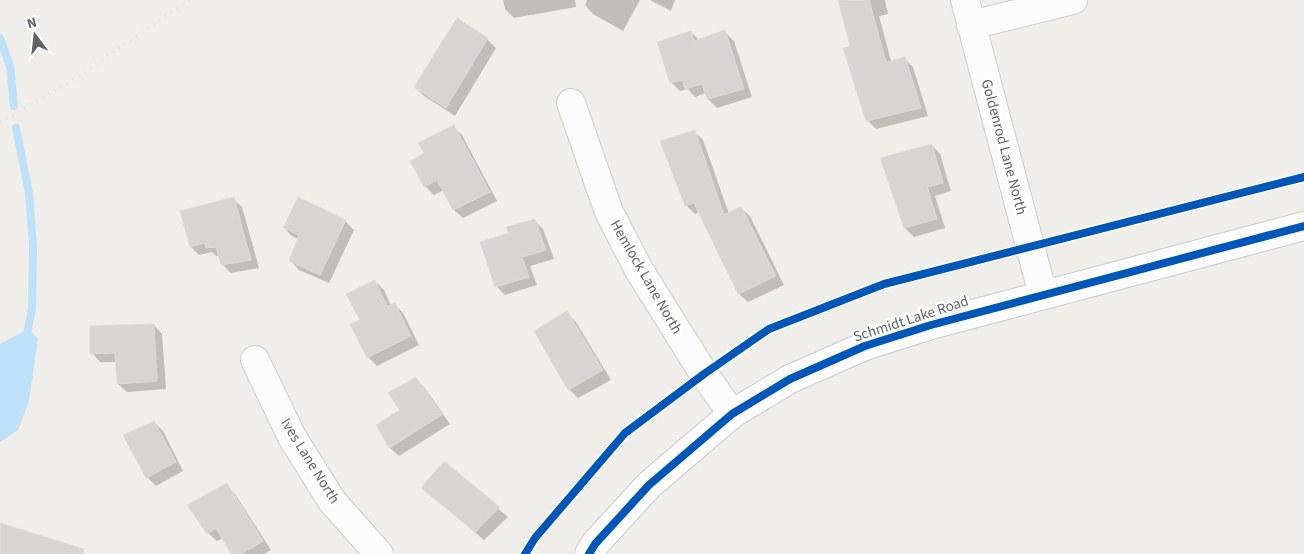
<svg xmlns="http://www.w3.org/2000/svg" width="1304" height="554" font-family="'Source Sans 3',sans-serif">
<rect width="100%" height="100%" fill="#efeeea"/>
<!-- water -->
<path fill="#bfe0f9" d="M28,329L38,338L29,401L18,430L0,442V344Z"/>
<!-- shadow -->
<path fill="#0003" d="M503,0H575L576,7L514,18L505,9Z
M587,0H640L623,31L593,14L585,5Z
M650,0H675L671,11Z
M839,0H885L888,14L879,16L891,61L904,58L913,67L928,116L876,129L867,120L851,47Z
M457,20L487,39L496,48L455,116L424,96L415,87Z
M691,32L699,40L725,32L734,41L752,97L717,108L708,99L706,93L695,97L688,89L680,91L671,82Z
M453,127L462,135L497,201L463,218L454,210L444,190L434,195L425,186L426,154Z
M694,131L703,140L729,214L741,208L750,216L784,285L748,302L739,294L700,212L695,214L686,205Z
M932,145L940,154L951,191L935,196L945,228L914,237L905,228L882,159Z
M233,199L242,207L259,268L231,273L222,264L220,256H216L212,252L199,255L191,247Z
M534,220L543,229L554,259L530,266L537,285L505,295L496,286L510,234Z
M345,221L354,230L329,283L299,270L291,261L299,239L293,237L284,228Z
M375,281L384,290L391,306L394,304L403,313L419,345L377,366L368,357L361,321Z
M567,313L576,322L611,380L578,398L569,389Z
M154,325L162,334L166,389L127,392L118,384L117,362H100L92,353Z
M415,378L424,387L450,424L399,456L390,448L378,426L402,410Z
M154,422L163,431L183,471L156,486L147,477Z
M444,463L508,517L484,540L423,488Z
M226,485L235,494L271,550L264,554H232L223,538L217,541L208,533Z"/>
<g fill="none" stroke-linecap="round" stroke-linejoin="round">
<!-- stream -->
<path stroke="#bfe0f9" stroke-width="8" d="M0,38L10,66L14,106
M16,128L29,193L33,244L32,309L26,339"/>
</g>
<!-- building -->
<path fill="#d6d5d3" stroke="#deddd9" d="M838,0H869L886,62L905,57L921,108L866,121L843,48L850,46Z
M457,18L488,38L446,108L414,87Z
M725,30L744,89L707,99L702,84L685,89L682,80L670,83L657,42L691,31L694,41Z
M454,125L490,192L453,210L437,180L424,187L410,161L424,153L418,143Z
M695,130L724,215L741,206L776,276L738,294L694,203L685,206L660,141Z
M932,144L943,183L927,187L937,219L904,228L880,158Z
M234,197L251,260L221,265L216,247L206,248L205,243L190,247L180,211Z
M298,197L346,220L320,275L289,261L299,235L283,228Z
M535,219L546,250L522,257L529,277L495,287L480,242L509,233L506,227Z
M375,280L387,306L395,303L411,336L367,358L350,324L360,320L346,294Z
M567,311L603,370L568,390L534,331Z
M154,324L157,381L117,384L115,353L90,354V326Z
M416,377L442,415L389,448L376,425L400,410L388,393Z
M154,421L176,462L146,478L123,435Z
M444,461L500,507L475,532L421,488Z
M227,483L263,541L241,554H231L216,528L207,534L187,505Z
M0,523L84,549L83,554H0Z"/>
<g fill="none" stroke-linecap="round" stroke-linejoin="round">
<defs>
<path id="street" d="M965,0L1043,295
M971,25L1073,0
M571,103L609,212L639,270L704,374L732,414
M255,360L292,437L332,501L379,554"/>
<path id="secondary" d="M589,554L595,544L649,485L732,414L790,379L865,346L931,325L1304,226"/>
</defs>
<!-- street casing -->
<use href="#street" stroke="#cbcccc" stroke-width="30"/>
<!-- secondary casing -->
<use href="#secondary" stroke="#cacacb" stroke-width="30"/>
<!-- street -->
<use href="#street" stroke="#fdfcfc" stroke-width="28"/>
<!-- secondary -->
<use href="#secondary" stroke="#fdfcfc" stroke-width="28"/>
<!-- rail -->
<path stroke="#e4e4e4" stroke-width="4" stroke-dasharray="1 6" stroke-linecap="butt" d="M0,122L70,82L189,0"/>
<defs>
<path id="cycleway" d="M525,554L535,538L625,433L704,374L769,329L884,284L1304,177
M589,554L595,544L649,485L732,414L790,379L865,346L931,325L1304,226"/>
</defs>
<!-- cycleway casing -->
<use href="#cycleway" stroke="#fff" stroke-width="11"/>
<!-- cycleway -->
<use href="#cycleway" stroke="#0057b8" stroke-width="8"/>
</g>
<g text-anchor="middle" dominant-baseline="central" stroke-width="5" stroke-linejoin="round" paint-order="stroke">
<!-- street labels -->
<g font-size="15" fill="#5f6368" stroke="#fff">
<text transform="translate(1004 147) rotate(75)">Goldenrod Lane North</text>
<text transform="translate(646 277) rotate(60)">Hemlock Lane North</text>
<text transform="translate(911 319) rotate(-18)">Schmidt Lake Road</text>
<text transform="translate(310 461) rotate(58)">Ives Lane North</text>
</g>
</g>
<!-- north arrow -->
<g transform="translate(35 35) rotate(345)" stroke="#ffffff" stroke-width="4" paint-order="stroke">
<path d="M0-4L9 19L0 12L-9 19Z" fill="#5f6368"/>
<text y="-8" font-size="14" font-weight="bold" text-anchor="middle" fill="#5f6368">N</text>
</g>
</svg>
